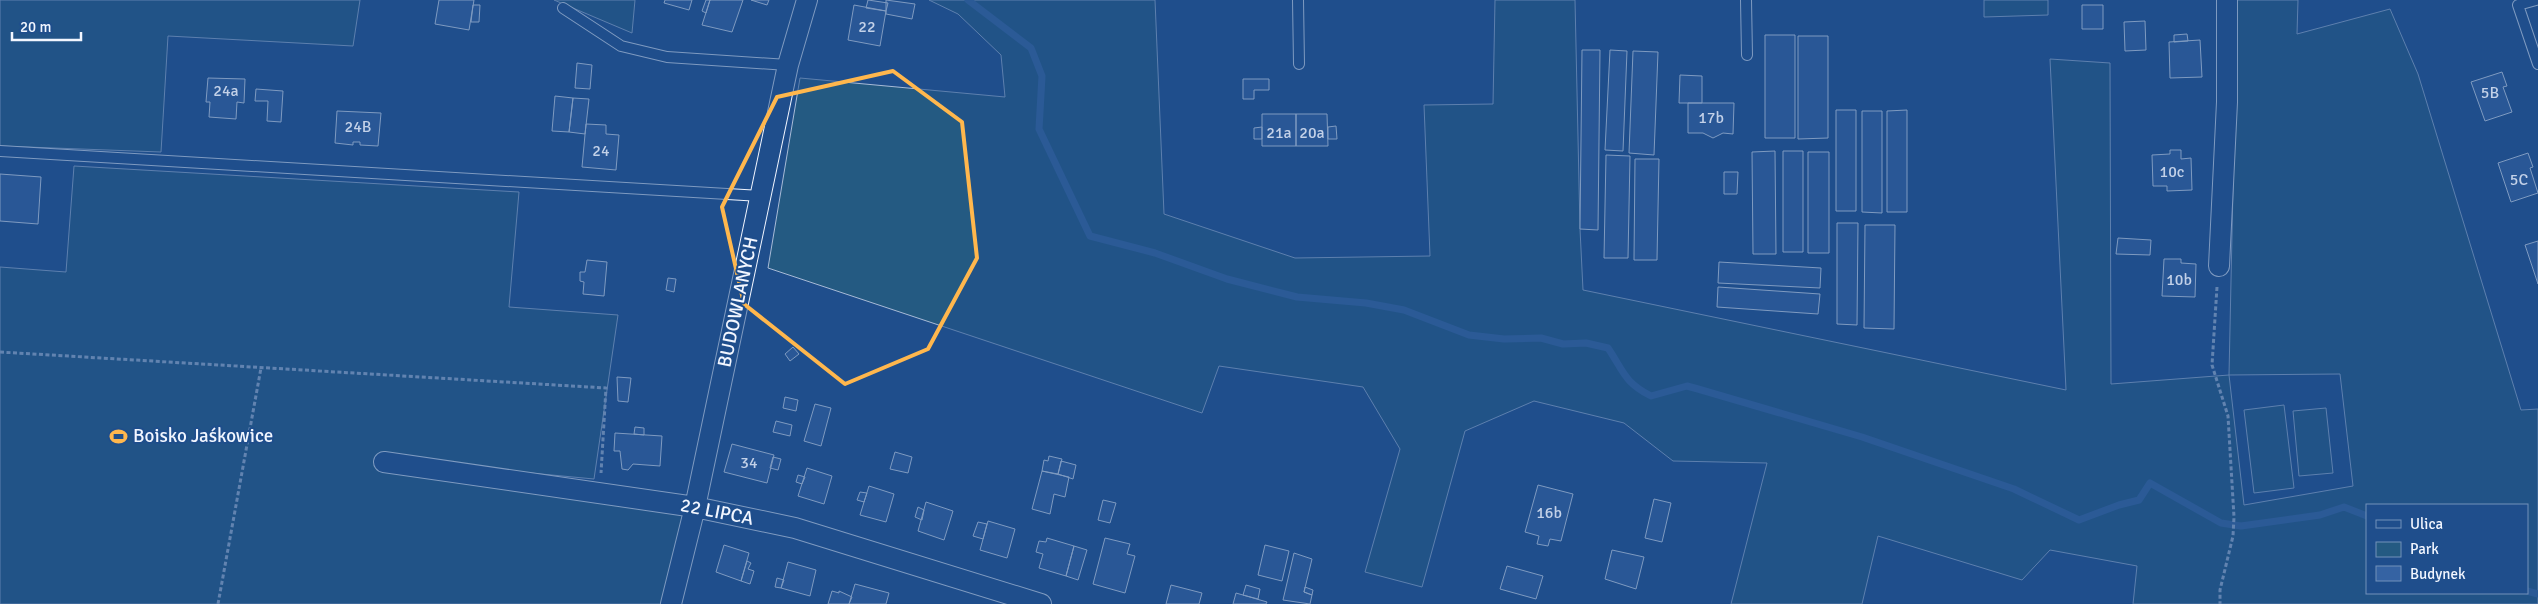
<svg xmlns="http://www.w3.org/2000/svg" width="2538" height="604" font-family="Signika,sans-serif">
<rect width="100%" height="100%" fill="#1f4e8c"/>
<!-- green -->
<path fill="#245a82" stroke="#a8bbd7" fill-rule="evenodd" d="M0,0H360L353,46L168,36L161,152L0,146Z
M554,0H635L632,33Z
M929,0H1155L1164,214L1295,258L1430,256L1424,105L1493,104L1495,0H1575L1580,229L1583,290L2066,390L2050,59L2110,63L2111,384L2229,375L2237,0H2298L2297,34L2390,9L2418,74L2521,410L2538,409V604H2133L2137,566L2050,550L2022,580L1878,536L1862,604H1731L1767,463L1673,461L1624,423L1534,401L1465,431L1422,587L1365,572L1400,449L1363,387L1219,366L1202,413L768,268L800,78L1005,97L1001,55L958,14ZM2340,374L2353,486L2244,505L2229,375ZM2367,505H2527V593H2367Z
M1984,0H2048V15L1984,17Z
M74,166L519,192L509,307L618,315L594,479L499,470L686,514L664,604H0V267L66,272Z
M2284,405L2294,488L2254,493L2244,410Z
M2326,408L2333,473L2299,476L2293,411Z"/>
<g fill="none" stroke-linecap="round" stroke-linejoin="round">
<!-- stream -->
<path stroke="#3b69a3" stroke-width="7" d="M968,0L1031,48L1042,76L1039,129L1090,236L1155,253L1227,279L1297,297L1366,303L1404,310L1469,335L1504,339L1541,338L1563,344L1586,343L1608,348C1624,372 1624,382 1651,396L1687,386L1698,389L1862,437L2014,489L2079,520L2119,505L2139,500L2150,483L2221,523L2241,526L2320,515L2344,507L2367,516
M2527,591L2538,594"/>
</g>
<!-- building -->
<path fill="#3563a3" stroke="#f2f6ff" d="M439,0H474L469,30L435,24Z
M665,0H692L689,10L664,3Z
M706,0H710L706,13L702,11Z
M710,0H743L732,32L702,25Z
M751,0H769L767,5Z
M868,0L888,3L886,11L866,8Z
M886,0L915,4L912,19L886,14Z
M473,5H480L479,22H471Z
M854,5L886,11L880,46L848,40Z
M2082,5H2103V29H2082Z
M2145,21L2146,50L2125,51L2124,22Z
M2187,34L2188,41L2174,42V35Z
M1765,35H1795V138H1765Z
M1798,36H1828V138L1798,139Z
M2200,40L2202,77L2170,78L2169,42Z
M1582,50H1600L1598,230L1580,229Z
M1610,50L1627,51L1623,151L1605,150Z
M1633,51L1658,52L1654,155L1629,153Z
M577,63L592,65L590,89L575,88Z
M2502,72L2507,86L2503,87L2512,112L2485,121L2471,82Z
M1680,75L1702,76V103H1679Z
M208,78L245,79L244,103L237,102L236,119L209,117L210,102H206Z
M1243,79H1269V90H1254V99H1243Z
M256,89L283,91L281,122L267,121L268,101H255Z
M555,96L573,98L569,132L552,131Z
M573,98L589,99L585,134L569,132Z
M1688,103H1734L1733,134L1723,133L1713,138L1703,133H1688Z
M1836,110H1856V211H1836Z
M1907,110V212H1887V111Z
M337,111L381,113L378,146L360,145V142H353V145L335,143Z
M1862,111H1882V213L1862,212Z
M1262,114H1296V146H1262Z
M1296,114H1327L1328,146H1296Z
M586,124L606,125V134L619,135L616,170L582,167Z
M1336,126L1337,139H1328V127Z
M1262,127V139H1254V128Z
M2170,150H2181V159L2191,158L2192,190L2167,191V186H2153L2152,155L2170,154Z
M1775,151L1776,254H1753L1752,152Z
M1783,151H1803V252H1783Z
M1808,152H1829V253H1808Z
M2528,153L2533,167L2530,168L2538,193L2511,202L2498,163Z
M1606,155L1630,156L1628,258H1604Z
M1635,159H1659L1657,260H1634Z
M1724,172H1738L1737,194H1724Z
M0,174L41,177L38,224L0,221Z
M1837,223H1858L1857,325L1837,324Z
M1865,225H1895L1894,329L1864,328Z
M2118,238L2151,240L2150,255L2116,254Z
M2538,241V284L2525,245Z
M2164,259H2181V263L2196,264L2195,297L2162,296Z
M587,260L607,262L604,296L583,294L584,282L580,281V272H585Z
M1719,262L1821,268L1820,288L1718,283Z
M668,278L676,279L674,292L666,290Z
M1718,287L1820,294L1818,314L1717,307Z
M793,347L799,354L790,361L785,354Z
M617,377L631,378L628,402L618,401Z
M785,397L798,400L796,411L783,408Z
M815,404L831,408L821,446L804,441Z
M776,421L792,425L790,436L773,432Z
M635,427L644,428V435L634,434Z
M615,433L662,436L660,466L633,464L628,470L622,469L620,451H614Z
M732,444L774,455L767,483L724,472Z
M895,452L912,457L908,473L890,469Z
M1049,456L1062,459L1058,474L1042,471L1044,460L1048,461Z
M773,457L781,459L778,470L770,468Z
M1061,461L1076,465L1073,479L1058,474Z
M807,468L832,476L824,504L798,496Z
M1042,471L1069,477L1065,497L1054,494L1050,514L1032,509Z
M798,475L805,477L802,484L796,482Z
M1538,485L1573,494L1561,541L1550,539L1548,546L1537,544L1539,536L1525,532Z
M869,486L894,494L886,522L860,515Z
M860,492L867,493L864,502L857,500Z
M1654,499L1671,503L1662,542L1645,538Z
M1103,500L1116,503L1110,523L1098,520Z
M926,502L953,511L944,540L918,531Z
M918,507L924,510L922,520L915,517Z
M988,521L1015,529L1007,558L980,550Z
M978,522L987,524L983,539L973,536Z
M1047,538L1074,546L1066,576L1039,568L1043,554L1036,552L1039,541L1046,542Z
M1105,538L1130,544L1127,554L1135,556L1125,593L1093,584Z
M724,545L749,553L741,581L716,572Z
M1265,545L1289,551L1282,581L1258,575Z
M1074,546L1087,550L1078,580L1066,576Z
M1612,550L1644,557L1636,589L1605,579Z
M1294,553L1312,559L1304,592L1312,595L1310,604L1283,600Z
M747,561L751,563L748,569L754,571L750,584L741,581Z
M788,562L816,570L810,596L781,588Z
M1507,566L1543,576L1536,599L1500,589Z
M777,578L784,580L781,588L775,587Z
M855,584L889,593L886,604H849Z
M1171,585L1202,593L1199,604H1166Z
M1246,585L1260,589L1258,599L1243,595Z
M1305,587L1313,590L1312,595L1304,592Z
M832,591L839,593V591L852,597L849,604H828Z
M1236,593L1267,602L1266,604H1233Z"/>
<g fill="none" stroke-linecap="round" stroke-linejoin="round">
<defs>
<path id="lane" d="M1298,0L1299,64
M1746,0L1747,55
M2536,0L2518,5L2538,64
M563,8L621,46L667,57L788,65
M0,151L761,196"/>
<path id="street" d="M2219,266L2227,102V0
M384,462L695,507L795,528L1041,604
M671,604L695,507L788,65L807,0"/>
</defs>
<!-- lane casing -->
<use href="#lane" stroke="#f2f6ff" stroke-width="12"/>
<!-- street casing -->
<use href="#street" stroke="#f2f6ff" stroke-width="22"/>
<!-- path -->
<path stroke="#b3c4dc" stroke-width="3" stroke-dasharray="4 2.5" stroke-linecap="butt" d="M2217,287L2212,365L2228,416L2234,517L2233,536L2220,590V604
M0,352L606,388L601,473
M218,604L261,368"/>
<!-- lane -->
<use href="#lane" stroke="#1f4e8c" stroke-width="10"/>
<!-- street -->
<use href="#street" stroke="#1f4e8c" stroke-width="20"/>
</g>
<!-- marked area -->
<path d="M0 0H2538V604H0ZM893,71L962,122L977,258L928,349L845,384L744,304L722,207L777,97Z" fill="#1f4e8c" fill-opacity=".55" fill-rule="evenodd"/>
<path fill="none" stroke="#ffb74d" stroke-width="4" stroke-linejoin="round" d="M893,71L962,122L977,258L928,349L845,384L744,304L722,207L777,97Z"/>
<!-- icons -->
<defs>
<symbol id="stadium-bare" viewBox="-9 -9 18 18"><path d="M0-5a6.5 5 0 1 0 0 10a6.5 5 0 1 0 0-10ZM-3.5-1.8h7v3.6h-7Z" fill="#ffb74d" stroke="#1f4e8c" stroke-width="2.5" paint-order="stroke"/></symbol>
</defs>
<g fill-rule="evenodd">
<use href="#stadium-bare" x="106" y="424" width="25" height="25"/>
</g>
<g text-anchor="middle" dominant-baseline="central" stroke-width="4" stroke-linejoin="round" paint-order="stroke">
<!-- number labels -->
<g font-size="16" fill="#c3d1e8">
<text x="867" y="27">22</text>
<text x="226" y="91">24a</text>
<text x="2490" y="93">5B</text>
<text x="1711" y="118">17b</text>
<text x="358" y="127">24B</text>
<text x="1279" y="133">21a</text>
<text x="1312" y="133">20a</text>
<text x="601" y="151">24</text>
<text x="2172" y="172">10c</text>
<text x="2519" y="180">5C</text>
<text x="2179" y="280">10b</text>
<text x="749" y="463">34</text>
<text x="1549" y="513">16b</text>
</g>
<!-- street labels -->
<g font-size="19" fill="#f2f6ff" stroke="#1f4e8c">
<text transform="translate(738 302) rotate(-78)">BUDOWLANYCH</text>
<text transform="translate(717 512) rotate(11)">22 LIPCA</text>
</g>
<!-- poi labels -->
<g font-size="19" fill="#f2f6ff" stroke="#1f4e8c" text-anchor="start">
<text x="133" y="436">Boisko Jaśkowice</text>
</g>
</g>
<!-- legend -->
<rect x="2366" y="504" width="162" height="90" fill="#1f4e8c" stroke="#7391ba"/>
<rect x="2376" y="520" width="25" height="8" fill="#1f4e8c" stroke="#7391ba"/>
<text x="2410" y="529" font-size="15" fill="#f2f6ff">Ulica</text>
<rect x="2376" y="542" width="25" height="15" fill="#245a82" stroke="#7391ba"/>
<text x="2410" y="554" font-size="15" fill="#f2f6ff">Park</text>
<rect x="2376" y="566" width="25" height="15" fill="#3563a3" stroke="#7391ba"/>
<text x="2410" y="579" font-size="15" fill="#f2f6ff">Budynek</text>
<!-- scale -->
<path d="M12 32v8h69v-8" fill="none" stroke="#f2f6ff" stroke-width="2.5"/>
<text x="20" y="32" font-size="15" fill="#f2f6ff" stroke="#1f4e8c" stroke-width="4" paint-order="stroke">20 m</text>
</svg>
